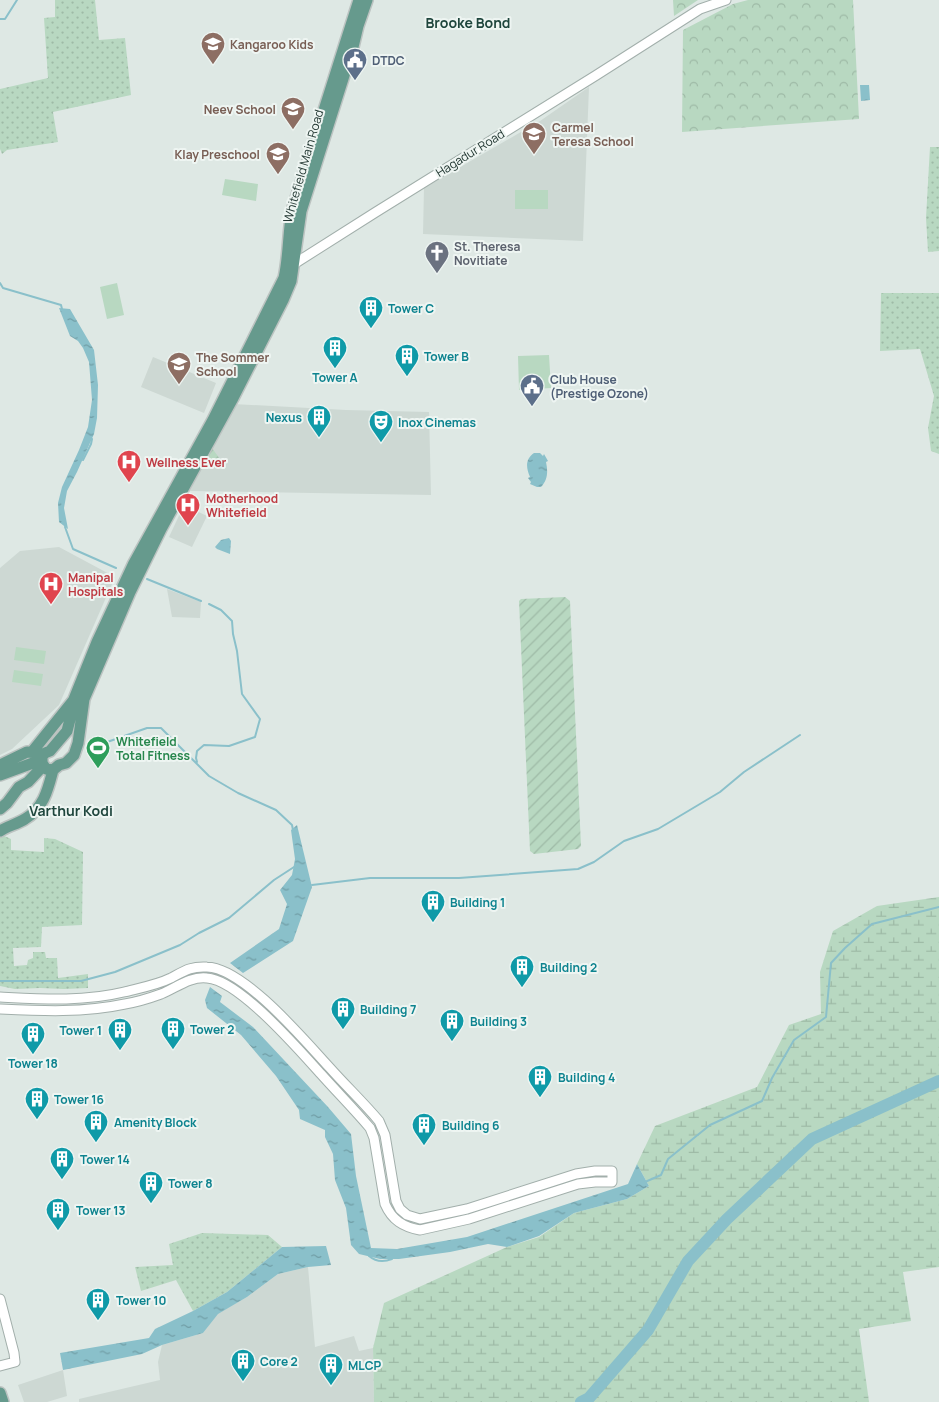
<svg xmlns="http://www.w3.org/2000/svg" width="939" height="1402" font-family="Manrope,sans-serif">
<defs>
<pattern id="grass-dots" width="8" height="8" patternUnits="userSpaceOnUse" patternTransform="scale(1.25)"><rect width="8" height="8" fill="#b8d8c1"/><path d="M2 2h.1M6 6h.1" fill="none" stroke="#9ebaa6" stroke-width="1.8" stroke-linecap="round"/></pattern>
<pattern id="forest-crowns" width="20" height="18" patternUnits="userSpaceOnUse" patternTransform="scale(1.25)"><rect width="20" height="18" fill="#b8d8c1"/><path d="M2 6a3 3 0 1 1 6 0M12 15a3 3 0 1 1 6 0" fill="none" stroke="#9ebaa6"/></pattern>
<pattern id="wetland-marsh" width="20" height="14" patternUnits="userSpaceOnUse" patternTransform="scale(1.25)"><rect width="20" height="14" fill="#b8d8c1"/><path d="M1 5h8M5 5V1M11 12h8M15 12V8" fill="none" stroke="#9ebaa6"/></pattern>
<pattern id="garden-furrows" width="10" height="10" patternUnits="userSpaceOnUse" patternTransform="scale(1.25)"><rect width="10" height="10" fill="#b8d8c1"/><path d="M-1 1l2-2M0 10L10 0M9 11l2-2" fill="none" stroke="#9ebaa6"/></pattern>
<pattern id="water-ripples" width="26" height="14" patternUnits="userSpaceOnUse" patternTransform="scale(1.25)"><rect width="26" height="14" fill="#8ac0ca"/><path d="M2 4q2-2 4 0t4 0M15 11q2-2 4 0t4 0" fill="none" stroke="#709da5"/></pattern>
</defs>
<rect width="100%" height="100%" fill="#dee8e4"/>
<!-- built -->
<path fill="#cdd8d3" d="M589,87L583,241L423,234L424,188L540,121Z
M153,357L216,383L204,413L141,387Z
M233,404L346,410L429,412L431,495L190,491Z
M184,505L207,516L192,547L169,537Z
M59,547L115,577L59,705L12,749L0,755V568L20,551Z
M167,589L201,602L200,618L172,617Z
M308,1267L315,1347L354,1336L359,1351L373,1348L374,1402H79V1399L160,1380L158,1362L162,1345L203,1333L217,1314L247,1297L278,1274Z
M63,1370L67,1396L47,1402H24L18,1385Z"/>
<!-- grass -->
<path fill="url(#grass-dots)" d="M55,0H95L99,40L125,38L131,95L53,112L58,142L7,150L2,154L0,149V89L48,78L44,18L55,17Z
M930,147H939V251L928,252L926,218Z
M881,293H939V454L931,451L928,428L934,396L920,349L880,351Z
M0,834L11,839V850L44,852V838L55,839L83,852L82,925L42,927L41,947L13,948L14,966L27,965L28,960L33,958V952H45L46,958H57L58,978L88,974V988L64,989L40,988L15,989L0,986Z
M202,1233L268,1235L282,1247L227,1292L193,1311L176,1280L141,1291L135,1267L173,1265L169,1244Z"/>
<!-- forest -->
<path fill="url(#forest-crowns)" d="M673,0H698L674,16Z
M748,0H853L859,119L682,132L683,30L733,4Z"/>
<!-- wetland -->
<path fill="url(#wetland-marsh)" d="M939,897V1267L903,1272L911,1321L859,1329L869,1402H374L373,1348L384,1303L507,1247L539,1237L574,1213L627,1199L649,1186L637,1164L655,1126L757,1087L789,1025L821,1014L820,972L833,931L877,906Z"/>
<!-- garden -->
<path fill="url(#garden-furrows)" d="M212,448L225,466L226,469L203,466Z
M565,597L570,601L581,846L578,849L534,854L530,851L519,601L521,599Z"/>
<!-- pitch -->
<path fill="#b8d8c1" d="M225,179L258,184L256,201L222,195Z
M515,190H548V209H515Z
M117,283L124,315L107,319L100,287Z
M549,355L551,388L519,390L518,356Z
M16,647L46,651L44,664L14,660Z
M14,670L43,674L41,686L12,682Z"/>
<!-- water -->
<path fill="url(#water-ripples)" d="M860,85H869L870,100L861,101Z
M59,308L70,309L94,350L98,385L97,418L94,434L77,472L67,491L64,508L68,529L59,522L58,503L62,487L79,450L88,427L92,400L89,362L83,348L78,341L70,336Z
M534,453H540L543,456L544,454L548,461L546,462C548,471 548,480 541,487H537L530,484L531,482L528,478L530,477C526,468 525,459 534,453Z
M229,538L231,541L230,554L217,549L215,547L221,540Z
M297,825L312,887L293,941L243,973L230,963L279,929L287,904L280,890L292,875L295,859L291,830Z
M210,987L222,996L220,1002L253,1027L328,1107L351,1134L356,1176L371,1248L397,1249L467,1237L628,1184L637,1164L649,1186L627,1199L574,1213L539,1236L507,1247L488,1244L450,1252L399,1259H380L359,1254L351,1245L346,1208L335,1180L333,1154L325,1137V1130L300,1119L299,1110L276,1076L241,1035L207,1008L205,1000Z
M326,1246L331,1265L308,1267L278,1274L247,1297L218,1314L203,1333L162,1345L142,1354L63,1370L60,1353L149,1338L155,1329L193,1311L227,1292L282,1247Z"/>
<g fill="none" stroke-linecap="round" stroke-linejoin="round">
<!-- stream -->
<path stroke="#8ac0ca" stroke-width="2" d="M0,19H5L17,0
M0,283L3,288L61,305L62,309
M83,460L91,444L92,439
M65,527L73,549L116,568
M147,579L201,601
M93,747L147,728H161L209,776L238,793L276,810L292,825L293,830
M197,762L196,758L197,751L204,745L229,746L255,737L260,719L242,694L237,651L233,634L232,621L221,610L209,604
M312,885L370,878H459L578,869L594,862L624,841L658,829L720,792L744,772L800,735
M0,981H81L115,972L180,945L199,933L229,918L274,880L294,867
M645,1182L661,1175L668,1159L710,1125L762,1101L772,1078L794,1040L826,1017L831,963L845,948L872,924L939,907
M369,1256C376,1262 384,1262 392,1259"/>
<!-- river -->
<path stroke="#8ac0ca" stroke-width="12" d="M581,1402L589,1398L648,1330L688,1261L727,1219L812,1139L939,1081"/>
<defs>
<path id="minor" d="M294,264L376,212L595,76L700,9L726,0
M0,997C41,999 83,1002 124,992C140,988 157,985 171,978C184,971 191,966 207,967C244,968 305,1041 330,1068C346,1086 364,1103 379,1121L385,1135L396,1201L400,1209L407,1215L420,1219L467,1209L576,1174L595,1171H612V1182H595L578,1184L469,1219L420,1230C403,1227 392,1220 385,1204L374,1138L370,1128C354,1109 337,1092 321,1074C299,1050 239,980 207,978C190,976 176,988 161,994C150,998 137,1002 125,1004C83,1013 42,1011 0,1009
M0,1299L14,1353L15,1362L0,1366"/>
<path id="major" d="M359,0L292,211C288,233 289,256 284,278L213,420L133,565L97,642L74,699V704L67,731L50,751L45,753L42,756V763L46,769L53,770L59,765L66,763L74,755L78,743L84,699L130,592L161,529L233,398L283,300L291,281L301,211L353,47L358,26L367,0
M32,752L73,701
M0,765L27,752L38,753
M0,775L41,760
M0,809L7,803L19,787L28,782L43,766
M0,831C8,826 17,824 25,819C44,808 48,789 53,770
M0,1393L3,1402"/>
</defs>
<!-- minor casing -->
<use href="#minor" stroke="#a2afab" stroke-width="11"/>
<!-- major casing -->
<use href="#major" stroke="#bcc3c1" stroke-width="14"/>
<!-- minor -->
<use href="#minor" stroke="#fff" stroke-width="9"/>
<!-- major -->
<use href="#major" stroke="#669a8d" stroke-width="11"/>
</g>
<!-- icons -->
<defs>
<symbol id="school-pin" viewBox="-11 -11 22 30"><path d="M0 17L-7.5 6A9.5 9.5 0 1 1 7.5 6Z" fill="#8d6e63" stroke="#eef5f2"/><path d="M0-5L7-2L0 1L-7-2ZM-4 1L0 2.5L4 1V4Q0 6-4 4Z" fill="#fff"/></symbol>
<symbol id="civic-pin" viewBox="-11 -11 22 30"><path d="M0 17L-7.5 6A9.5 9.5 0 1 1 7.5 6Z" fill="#5c6f8a" stroke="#eef5f2"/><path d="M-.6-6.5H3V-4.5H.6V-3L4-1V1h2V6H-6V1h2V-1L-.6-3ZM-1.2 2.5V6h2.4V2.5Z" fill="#fff"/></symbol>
<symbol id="church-pin" viewBox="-11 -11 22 30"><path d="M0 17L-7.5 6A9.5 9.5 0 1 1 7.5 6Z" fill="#6b7280" stroke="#eef5f2"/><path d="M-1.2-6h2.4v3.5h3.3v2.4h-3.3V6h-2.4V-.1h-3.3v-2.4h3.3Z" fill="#fff"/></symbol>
<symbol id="building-pin" viewBox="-11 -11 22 30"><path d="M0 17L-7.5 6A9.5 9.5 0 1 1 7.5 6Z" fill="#0f9aa8" stroke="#eef5f2"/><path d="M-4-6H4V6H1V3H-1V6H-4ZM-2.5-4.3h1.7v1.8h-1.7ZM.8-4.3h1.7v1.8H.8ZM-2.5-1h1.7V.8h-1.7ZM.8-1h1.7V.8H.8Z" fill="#fff"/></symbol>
<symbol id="theatre-pin" viewBox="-11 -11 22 30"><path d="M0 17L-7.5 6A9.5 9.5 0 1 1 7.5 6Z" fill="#0f9aa8" stroke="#eef5f2"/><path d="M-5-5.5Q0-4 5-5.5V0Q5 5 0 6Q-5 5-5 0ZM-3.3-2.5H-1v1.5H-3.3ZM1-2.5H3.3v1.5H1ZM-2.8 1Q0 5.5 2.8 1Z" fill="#fff"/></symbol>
<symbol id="hospital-pin" viewBox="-11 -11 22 30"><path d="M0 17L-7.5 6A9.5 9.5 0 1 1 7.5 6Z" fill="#e0444e" stroke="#eef5f2"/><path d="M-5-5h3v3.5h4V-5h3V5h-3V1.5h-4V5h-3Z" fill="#fff"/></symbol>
<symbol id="stadium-pin" viewBox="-11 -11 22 30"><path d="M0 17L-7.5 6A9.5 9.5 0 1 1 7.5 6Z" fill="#2e9e5b" stroke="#eef5f2"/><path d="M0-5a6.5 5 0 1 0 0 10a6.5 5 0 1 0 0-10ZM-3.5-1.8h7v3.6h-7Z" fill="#fff"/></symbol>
</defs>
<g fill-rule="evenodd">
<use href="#school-pin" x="199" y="30" width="28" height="38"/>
<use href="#civic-pin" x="341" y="46" width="28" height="38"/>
<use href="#school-pin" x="279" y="95" width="28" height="38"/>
<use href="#school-pin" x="520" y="120" width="28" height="38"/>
<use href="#school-pin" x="264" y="140" width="28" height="38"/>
<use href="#church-pin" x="423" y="239" width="28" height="38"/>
<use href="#building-pin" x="357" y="294" width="28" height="38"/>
<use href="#building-pin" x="321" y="334" width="28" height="38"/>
<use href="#building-pin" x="393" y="342" width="28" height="38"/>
<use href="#school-pin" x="165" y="350" width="28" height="38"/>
<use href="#civic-pin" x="518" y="372" width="28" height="38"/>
<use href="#building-pin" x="305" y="403" width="28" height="38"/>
<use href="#theatre-pin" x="367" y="408" width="28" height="38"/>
<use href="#hospital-pin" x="115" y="448" width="28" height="38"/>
<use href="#hospital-pin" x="174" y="491" width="28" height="38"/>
<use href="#hospital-pin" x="37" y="570" width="28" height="38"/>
<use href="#stadium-pin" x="84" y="734" width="28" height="38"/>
<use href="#building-pin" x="419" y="888" width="28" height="38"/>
<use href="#building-pin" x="508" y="953" width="28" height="38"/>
<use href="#building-pin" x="329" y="995" width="28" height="38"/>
<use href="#building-pin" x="438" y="1007" width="28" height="38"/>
<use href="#building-pin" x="159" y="1015" width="28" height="38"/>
<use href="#building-pin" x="106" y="1016" width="28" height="38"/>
<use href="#building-pin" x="19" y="1020" width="28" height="38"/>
<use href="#building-pin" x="526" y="1063" width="28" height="38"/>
<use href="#building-pin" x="23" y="1085" width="28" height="38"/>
<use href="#building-pin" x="82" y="1108" width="28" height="38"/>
<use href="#building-pin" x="410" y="1111" width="28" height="38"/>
<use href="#building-pin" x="48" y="1145" width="28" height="38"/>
<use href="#building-pin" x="137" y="1169" width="28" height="38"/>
<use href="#building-pin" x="44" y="1196" width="28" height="38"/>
<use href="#building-pin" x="84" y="1286" width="28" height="38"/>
<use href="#building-pin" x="229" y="1347" width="28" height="38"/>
<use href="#building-pin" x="317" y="1351" width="28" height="38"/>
</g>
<g text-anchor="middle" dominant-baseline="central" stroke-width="4" stroke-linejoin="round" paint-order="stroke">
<!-- education labels -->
<g font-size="12" font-weight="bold" fill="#785e54" stroke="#eef5f2" text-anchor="start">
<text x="230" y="44">Kangaroo Kids</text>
<text x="276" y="109" text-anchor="end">Neev School</text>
<text x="552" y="127">Carmel<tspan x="552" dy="14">Teresa School</tspan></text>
<text x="260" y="154" text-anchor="end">Klay Preschool</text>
<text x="196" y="357">The Sommer<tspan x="196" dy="14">School</tspan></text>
</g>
<!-- service labels -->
<g font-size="12" font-weight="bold" fill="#4e5e75" stroke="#eef5f2" text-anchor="start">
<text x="372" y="60">DTDC</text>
<text x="550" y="379">Club House<tspan x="550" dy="14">(Prestige Ozone)</tspan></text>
</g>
<!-- street labels -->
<g font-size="12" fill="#213631" stroke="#eef5f2">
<text transform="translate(470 153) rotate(-32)">Hagadur Road</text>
<text transform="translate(303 166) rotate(-74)">Whitefield Main Road</text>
</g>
<!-- worship labels -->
<g font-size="12" font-weight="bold" fill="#5b616d" stroke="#eef5f2" text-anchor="start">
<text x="454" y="246">St. Theresa<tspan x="454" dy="14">Novitiate</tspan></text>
</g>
<!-- culture labels -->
<g font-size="12" font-weight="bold" fill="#0d838f" stroke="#eef5f2" text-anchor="start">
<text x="388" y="308">Tower C</text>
<text x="424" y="356">Tower B</text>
<text x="335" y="377" text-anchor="middle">Tower A</text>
<text x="302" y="417" text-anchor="end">Nexus</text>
<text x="398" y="422">Inox Cinemas</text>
<text x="450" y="902">Building 1</text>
<text x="540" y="967">Building 2</text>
<text x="360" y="1009">Building 7</text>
<text x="470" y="1021">Building 3</text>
<text x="190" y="1029">Tower 2</text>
<text x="102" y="1030" text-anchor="end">Tower 1</text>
<text x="33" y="1063" text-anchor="middle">Tower 18</text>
<text x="558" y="1077">Building 4</text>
<text x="54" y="1099">Tower 16</text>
<text x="114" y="1122">Amenity Block</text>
<text x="442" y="1125">Building 6</text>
<text x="80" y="1159">Tower 14</text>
<text x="168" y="1183">Tower 8</text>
<text x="76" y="1210">Tower 13</text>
<text x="116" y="1300">Tower 10</text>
<text x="260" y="1361">Core 2</text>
<text x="348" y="1365">MLCP</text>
</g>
<!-- health labels -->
<g font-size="12" font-weight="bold" fill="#be3a42" stroke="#eef5f2" text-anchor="start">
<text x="146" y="462">Wellness Ever</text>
<text x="206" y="498">Motherhood<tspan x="206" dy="14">Whitefield</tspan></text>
<text x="68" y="577">Manipal<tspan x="68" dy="14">Hospitals</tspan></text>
</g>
<!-- leisure labels -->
<g font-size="12" font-weight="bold" fill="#27864d" stroke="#eef5f2" text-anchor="start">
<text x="116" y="741">Whitefield<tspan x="116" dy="14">Total Fitness</tspan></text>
</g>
<!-- neighbourhood labels -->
<g font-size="14" font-weight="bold" fill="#1f463d" stroke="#eef5f2">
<text x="468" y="22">Brooke Bond</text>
<text x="71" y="810">Varthur Kodi</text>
</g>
</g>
</svg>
